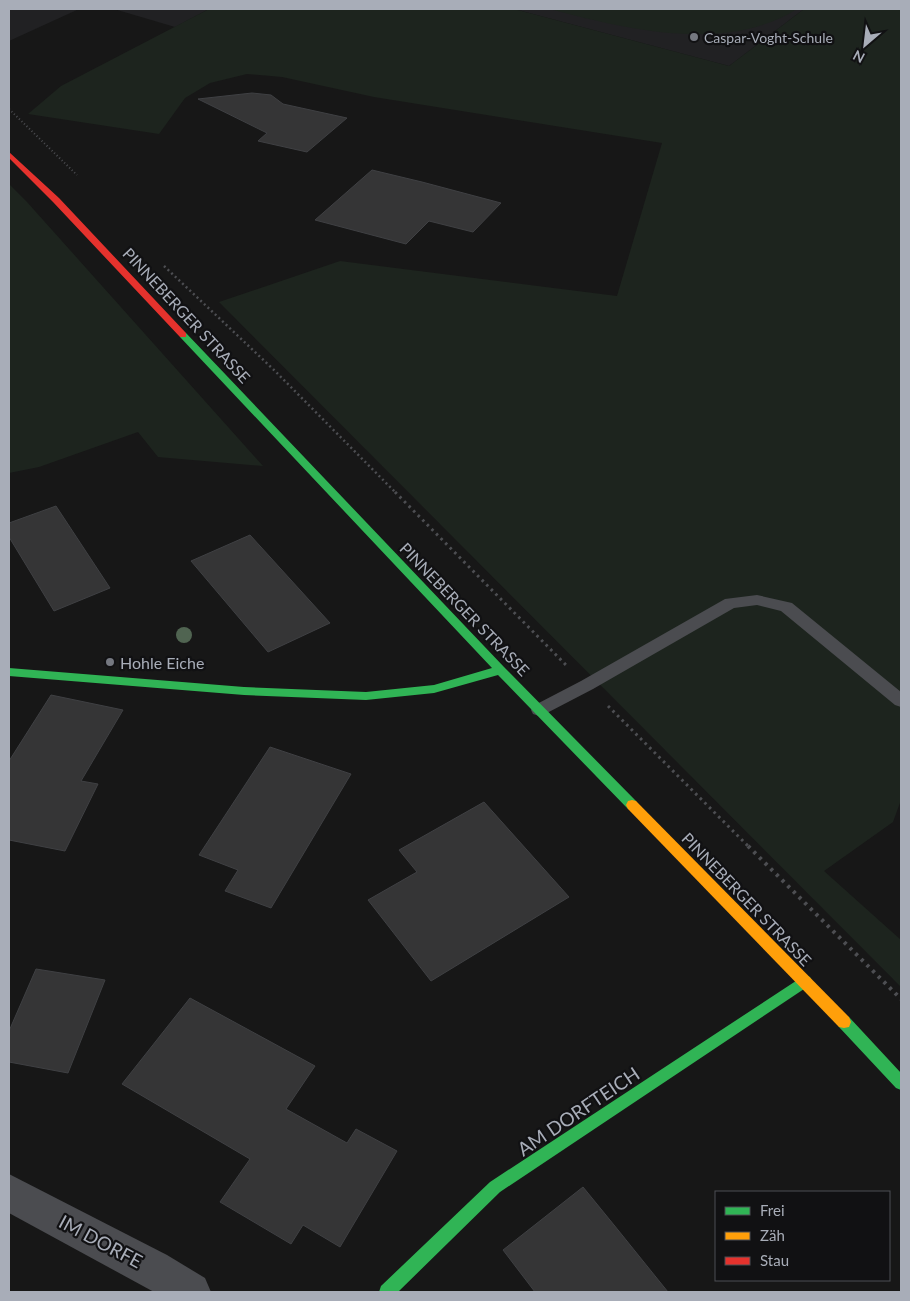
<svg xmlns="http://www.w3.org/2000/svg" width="910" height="1301" font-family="Lato,sans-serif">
<rect width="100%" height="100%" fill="#171717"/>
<!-- built -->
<path fill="#212123" d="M9,9H79L9,41Z
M114,9H209L175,27Z
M514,9H804L729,66Z"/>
<!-- green -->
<path fill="#1d241e" d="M209,9H514L729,66L804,9H901V800L893,822L824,871L901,940V987L219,302L340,261L617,296L662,143L374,97L282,77L247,74L210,83L185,98L159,134L28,114L61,86Z
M550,9H797C725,54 626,29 550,9Z
M9,184L27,202L263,466L158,457L138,432L39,467L9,473Z"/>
<!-- building -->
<path fill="#353536" stroke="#3f4043" d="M252,93L271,95L283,104L347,118L307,152L258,141L267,133L198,99Z
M372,170L422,182L501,203L473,232L429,221L406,244L315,220Z
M56,506L110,588L54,611L9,537V523Z
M250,535L330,623L268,652L191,561Z
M51,695L123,710L81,781L98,784L65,851L9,840V761Z
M270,747L351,774L271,908L225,891L238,870L199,855Z
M484,802L569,897L431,981L368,900L417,872L399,850Z
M36,969L105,980L68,1073L9,1062V1031Z
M190,998L315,1066L286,1109L347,1143L356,1129L397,1151L340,1247L303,1225L291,1244L220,1202L250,1159L122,1084Z
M583,1187L614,1225L668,1292H535L503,1250Z"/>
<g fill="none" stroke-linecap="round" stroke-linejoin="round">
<!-- path-far3 -->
<path stroke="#4d4e52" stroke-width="2" stroke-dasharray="1 2.5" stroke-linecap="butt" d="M9,109L77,175"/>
<!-- path-far2 -->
<path stroke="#4d4e52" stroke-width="2.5" stroke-dasharray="2 3" stroke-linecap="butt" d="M164,266L274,370L396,493"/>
<!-- path-far1 -->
<path stroke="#4d4e52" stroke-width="3" stroke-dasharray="2.5 4" stroke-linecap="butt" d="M395,492L566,665
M608,706L750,848"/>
<!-- path -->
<path stroke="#4d4e52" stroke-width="4" stroke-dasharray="3 5" stroke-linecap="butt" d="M748,846L901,999"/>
<!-- lane -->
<path fill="#4b4c50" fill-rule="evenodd" d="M757,595L792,603L901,692V707L895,705L781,611L757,605L734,608L593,689L545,714L539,716L533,714L531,710L533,706L581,681L725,599Z"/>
<!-- street -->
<path fill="#4b4c50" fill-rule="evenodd" d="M9,1174L167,1255L205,1278L211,1292H154L9,1213Z"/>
<!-- fast -->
<path fill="#30b455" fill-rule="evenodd" d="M183,332L186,333L504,667L636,801L638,805L636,809L632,810L628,809L498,675L434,693L366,700L244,695L9,676V668L244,687L366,692L434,685L492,668L180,337V333Z
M805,975L810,977L812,981L810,985L500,1192L398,1292H379L381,1286L490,1182Z
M844,1016L849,1017L901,1073V1090L896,1088L839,1027L837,1022L839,1017Z"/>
<!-- slow -->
<path fill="#ff9f0a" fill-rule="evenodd" d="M632,800L636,801L849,1017L851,1022L849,1027L844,1028L839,1027L628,809L626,805L628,801Z"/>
<!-- jam -->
<path fill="#e5322d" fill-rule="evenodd" d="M9,152L59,198L186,333V337H180L53,202L9,158Z"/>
</g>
<!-- trees -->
<circle fill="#506451" cx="184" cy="635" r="8"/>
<!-- markers -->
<g fill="#757880" stroke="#111113" stroke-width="2">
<circle cx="694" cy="37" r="5"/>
<circle cx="110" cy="662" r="5"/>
</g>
<g text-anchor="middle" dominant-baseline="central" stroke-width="4.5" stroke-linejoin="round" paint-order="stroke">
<!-- far-poi labels -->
<g font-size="14" fill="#a8adb8" stroke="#111113" text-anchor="start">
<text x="704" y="37">Caspar-Voght-Schule</text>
</g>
<!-- street labels -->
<g font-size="16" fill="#a8adb8" stroke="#111113">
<text transform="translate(187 315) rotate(47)">PINNEBERGER STRASSE</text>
<text transform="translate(465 609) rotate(46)">PINNEBERGER STRASSE</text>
<text transform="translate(747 899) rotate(46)">PINNEBERGER STRASSE</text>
</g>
<!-- poi labels -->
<g font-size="16" fill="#a8adb8" stroke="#111113" text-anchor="start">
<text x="120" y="662">Hohle Eiche</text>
</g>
<!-- near-street labels -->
<g font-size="19" fill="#a8adb8" stroke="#111113">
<text transform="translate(578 1111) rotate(-34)">AM DORFTEICH</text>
<text transform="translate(101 1241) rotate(28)">IM DORFE</text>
</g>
</g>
<!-- border -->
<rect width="910" height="1301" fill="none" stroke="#a8adb8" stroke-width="20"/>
<!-- legend -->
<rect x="715" y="1191" width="175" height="90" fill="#111113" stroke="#4d4f55"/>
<rect x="725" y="1207" width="25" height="8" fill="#30b455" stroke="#4d4f55"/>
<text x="760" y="1216" font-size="15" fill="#a8adb8">Frei</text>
<rect x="725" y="1232" width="25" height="8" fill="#ff9f0a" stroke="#4d4f55"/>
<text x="760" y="1241" font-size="15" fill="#a8adb8">Zäh</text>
<rect x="725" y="1257" width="25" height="8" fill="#e5322d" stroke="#4d4f55"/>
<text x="760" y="1266" font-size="15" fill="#a8adb8">Stau</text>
<!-- north arrow -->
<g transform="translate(865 45) rotate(208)" stroke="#111113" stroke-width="4" paint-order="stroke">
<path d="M0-4L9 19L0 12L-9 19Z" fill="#a8adb8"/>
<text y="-8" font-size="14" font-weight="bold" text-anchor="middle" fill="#a8adb8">N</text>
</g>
</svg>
